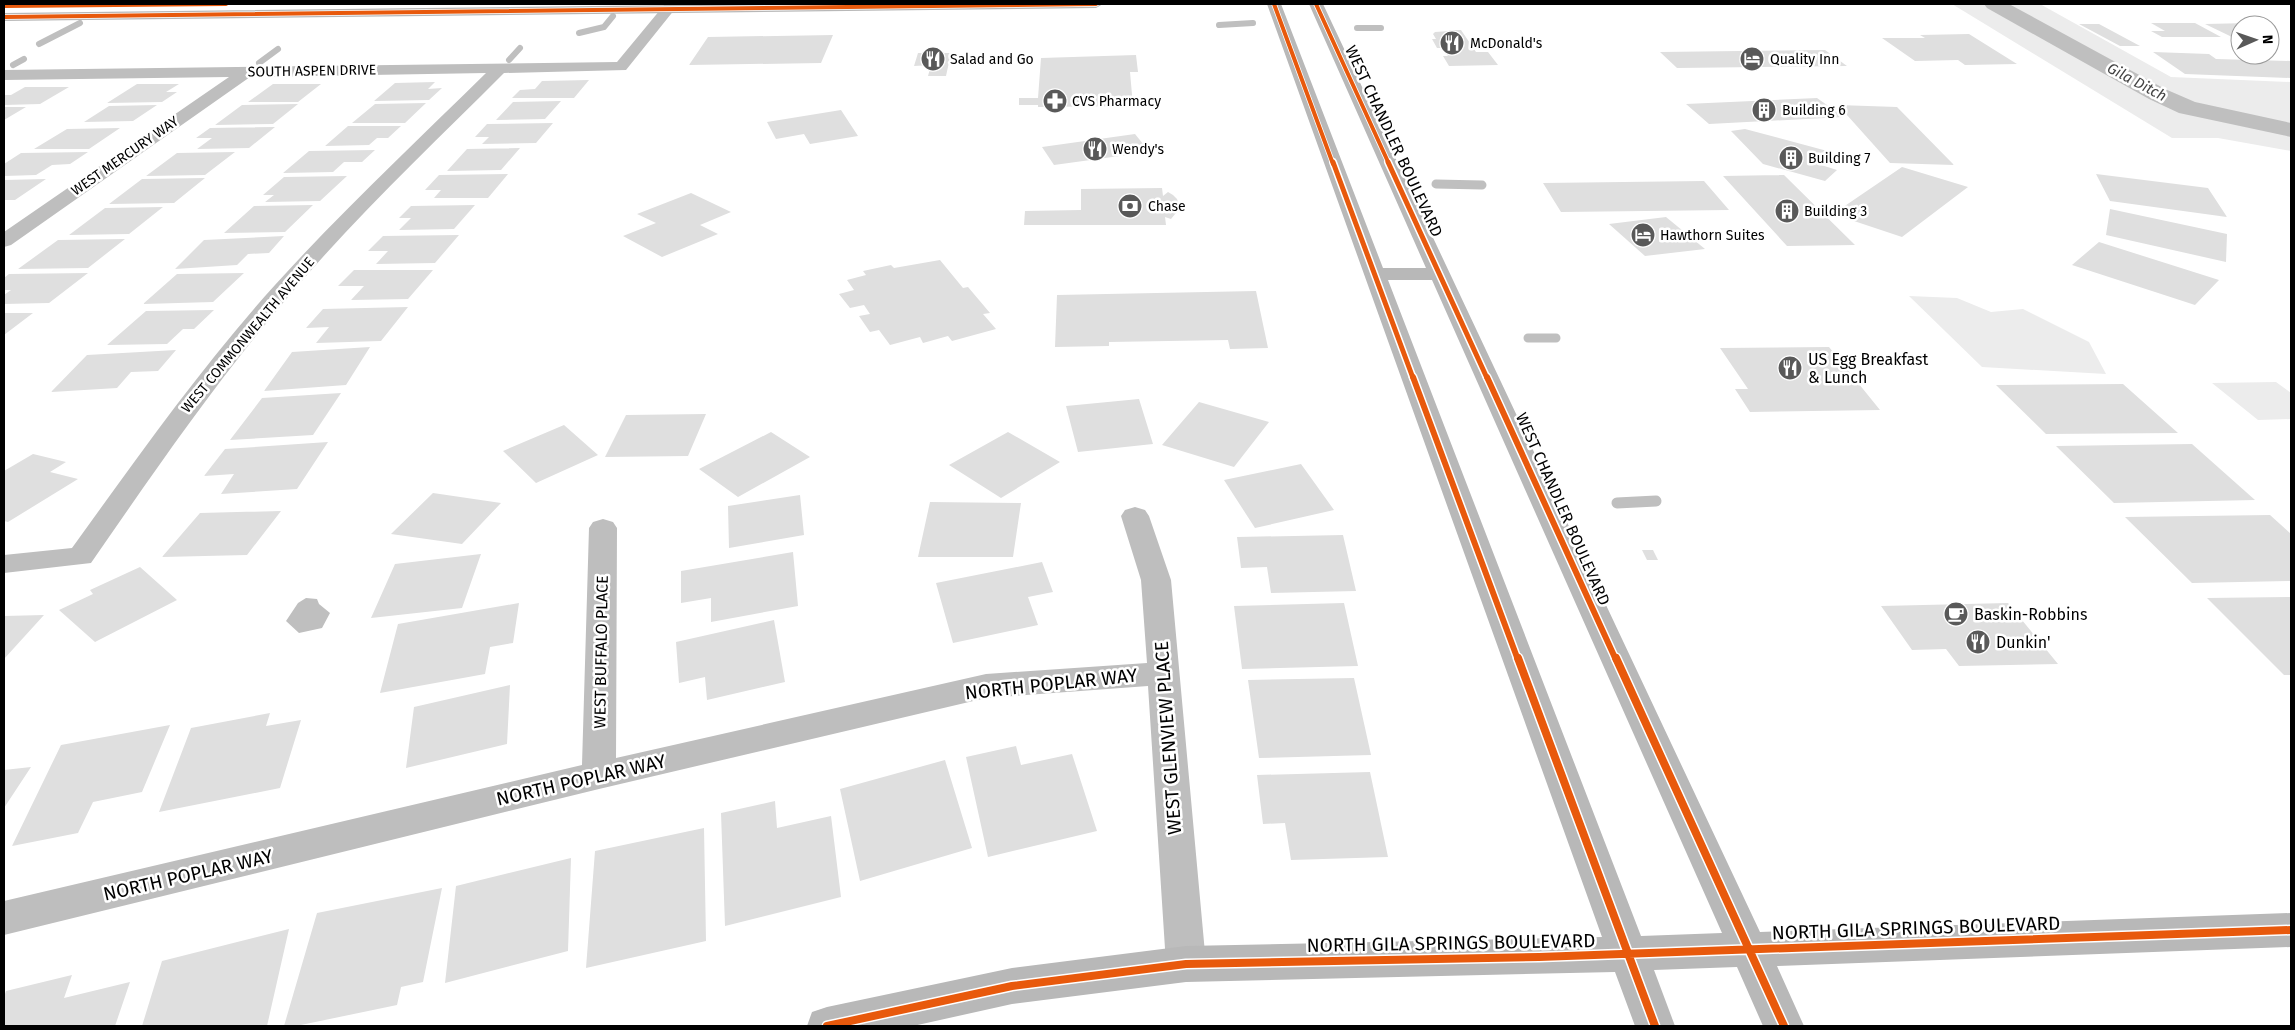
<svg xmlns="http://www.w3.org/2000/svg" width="2295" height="1030" font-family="'Fira Sans',sans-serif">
<rect width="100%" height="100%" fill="#fff"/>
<!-- green -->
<path fill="#ececec" d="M1952,4H2040L2171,77L2291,82V151L2218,138H2172Z
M1909,296L1957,298L1991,312L2023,309L2089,342L2106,374L1982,367Z
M2276,382L2291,393V419L2258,420L2212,383Z"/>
<!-- water -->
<path fill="#bfbfbf" d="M306,598L317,599L319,604L330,613L322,628L299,633L286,621L298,603Z"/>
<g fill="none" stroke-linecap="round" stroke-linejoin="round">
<!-- stream-far2 -->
<path stroke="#bfbfbf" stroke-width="6" d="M1219,25L1253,23
M1357,28H1381
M579,33L604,27L613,16
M39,44L80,23
M509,60L520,48
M259,63L278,49
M13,65L24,59"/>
<!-- stream-far1 -->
<path stroke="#bfbfbf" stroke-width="9" d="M1436,184L1482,185
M1528,338H1556"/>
<!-- stream -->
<path stroke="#bfbfbf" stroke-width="11" d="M1617,503L1656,501"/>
<!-- canal -->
<path fill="#bfbfbf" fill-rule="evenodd" d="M1984,4H2009L2165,89L2195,102L2291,123V137L2179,113L2149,99L1987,8Z"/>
</g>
<!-- building -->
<path fill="#dfdfdf" d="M2151,23H2195L2221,37H2162L2151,31H2165Z
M2250,23L2254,25H2240V37H2232L2205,24Z
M2079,24H2099L2140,46H2120Z
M1449,30H1461L1476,52H1488L1498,65L1449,66L1443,56H1448L1442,48H1437L1432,39H1436L1433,34L1435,32L1450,31Z
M1969,34L2017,64L1965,65L1958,60L1915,61L1882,38H1925L1920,35Z
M833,35L821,63L689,65L708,37Z
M1825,50L1847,66L1677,68L1660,52Z
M2153,52L2209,54L2216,59L2291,61V78L2185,74Z
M918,53H951L946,76H928L931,65L914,66Z
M1136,55L1138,72H1130L1133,106L1038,107V105H1019V98H1038L1041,58Z
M589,80L574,98H512L520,90L535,89L542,81Z
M435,82L428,89L442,88L429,100L374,101L395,83Z
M137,84H179L166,92H177L162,102L107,103Z
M273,84H321L298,102H248Z
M25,87H69L40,104L4,105V95H11Z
M1817,98L1844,117L1709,124L1686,104Z
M561,101L545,119L496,120L513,102Z
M426,103L405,123H352L375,104Z
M298,104L273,124L215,125L242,105Z
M157,105L133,121L84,122L109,106Z
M1838,105L1897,107L1954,165L1890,163Z
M4,107H26L4,120Z
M841,110L858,136L810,144L804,134L776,139L767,122Z
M553,123L536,143L482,144L489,137H475L487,124Z
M348,126H401L388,138H377L369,145L325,146Z
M275,127L249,148L197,149L212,138H196L210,128Z
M120,128L89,149H34L67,129Z
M1745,129L1831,152L1818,164L1837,170L1825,181L1763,164L1731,131Z
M1135,134L1148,150L1125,153L1127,155L1054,165L1042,147Z
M520,148L501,170L447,171L467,149Z
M375,150L362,162H344L333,172L283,173L309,151Z
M88,152L70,164L52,165L36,175L4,176V164L21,153Z
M235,152L205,175L146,176L177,153Z
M1902,167L1968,187L1902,237L1833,214Z
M508,174L488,198H434L441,190H425L439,175Z
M2096,174L2208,188L2227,217L2110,201Z
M1784,175L1855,245L1787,246L1723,176Z
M347,176L320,201L265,202L274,195H263L284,177Z
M205,178L174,203L109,204L142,179Z
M46,179L15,200H4V180Z
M1704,181L1729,210L1561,212L1543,183Z
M1162,188L1163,196L1168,192L1173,195L1177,199L1180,208L1171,219L1165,217L1166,225H1024L1025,211L1081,210V189Z
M691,193L731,212L700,225L718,234L662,257L623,236L656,223L637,214Z
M313,205L285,232L224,233L254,206Z
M475,205L454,229L399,230L411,218H399L411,206Z
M163,207L129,234L69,235L105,208Z
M2110,209L2227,234L2226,262L2106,235Z
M1666,217L1705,249L1645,256L1609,224Z
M459,235L435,263L376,264L388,251H368L383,236Z
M284,236L269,253L248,254L237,265L175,269L204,240Z
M125,239L88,268L18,269L58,240Z
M2099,242L2219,280L2195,305L2072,265Z
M940,260L963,288L968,287L990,313L983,314L996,329L952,341L948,336L923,343L920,337L890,345L879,330L870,332L859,316L870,314L864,305L850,308L839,294L854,290L847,280L866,275L863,271L891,265L894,268Z
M354,270H433L408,299L351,300L364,286H338Z
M88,273L49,303L4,304V295L11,290H4V278L9,274Z
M244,273L213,302L143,304L177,274Z
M1256,291L1268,348L1230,349L1228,340L1109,342V346L1055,347L1057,295Z
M408,307L381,341L316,343L329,327L306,328L323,309Z
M214,310L194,329H183L167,344L107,345L146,311Z
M4,313H33L4,335Z
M370,347L346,385L264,391L292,352Z
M1829,347L1880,410L1750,412L1735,389H1748L1720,348Z
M176,350L158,371L131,372L117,388L51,392L87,355Z
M2123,384L2178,433L2046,434L1996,385Z
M341,393L313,435L230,440L262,398Z
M1139,399L1153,444L1078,452L1066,406Z
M1199,402L1269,422L1234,467L1162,445Z
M706,414L688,456L605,457L626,415Z
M564,425L598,455L536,483L503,451Z
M771,432L810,457L738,497L699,469Z
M1008,432L1060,462L1001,498L949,465Z
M328,442L297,489L221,494L234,474L204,476L225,449Z
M2192,444L2255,500L2114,503L2056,446Z
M33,454L66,462L50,472L78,479L8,522L4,521V471Z
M1301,464L1334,510L1255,528L1224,480Z
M433,493L501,503L462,544L391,534Z
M800,495L804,535L729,548L728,506Z
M930,502L1021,503L1013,557H918Z
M281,511L247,555L162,557L200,513Z
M2270,515L2291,534V581L2192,583L2125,517Z
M1343,535L1356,591L1271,593L1267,567L1241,568L1237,537Z
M1642,550H1653L1658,560H1647Z
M793,552L798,606L711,622V598L681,603V571Z
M481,554L462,608L371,618L395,564Z
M1042,562L1053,592L1028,597L1038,625L953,643L936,583Z
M140,567L177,600L95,642L59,610L93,594L90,590Z
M2291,597V675H2284L2207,598Z
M519,603L513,643L490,647L485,674L380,693L398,624Z
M1344,603L1358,666L1242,669L1234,606Z
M2008,603L2058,664L1959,666L1946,649L1912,650L1881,606Z
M44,615L4,659V616Z
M774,620L785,682L707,700L705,677L679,683L676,642Z
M1354,678L1371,755L1259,758L1248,680Z
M510,685L507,744L406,768L414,707Z
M270,713L266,726L301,720L280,788L159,812L191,728Z
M170,725L142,792L93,802L78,833L12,846L61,745Z
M1016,746L1021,765L1072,754L1097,831L988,857L966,757Z
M945,760L972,848L860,881L840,789Z
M31,767L4,808V770Z
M1370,772L1388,857L1291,860L1285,823L1263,824L1257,775Z
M775,801L777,828L831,816L841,897L725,926L721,813Z
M704,828L706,941L586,968L595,851Z
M571,858L568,951L445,983L456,886Z
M442,888L423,982L401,987L397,1005L296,1026H284L317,913Z
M289,929L267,1026H142L162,961Z
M72,975L64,998L130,982L115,1026H4V997L6,991Z"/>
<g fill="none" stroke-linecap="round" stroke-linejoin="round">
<!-- street -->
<path fill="#bebebe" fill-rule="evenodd" d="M665,4H679L626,70L504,73C431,146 355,217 289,296C217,380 154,472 91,563L4,573V555L72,548C137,458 201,367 275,285C342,211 415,143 486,73L250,77L11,245L4,247V232L229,77L4,80V70L617,62Z
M1135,507L1145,510L1149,516L1171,580L1206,964L1200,977L1186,982L1172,977L1166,964L1148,686L986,698L599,789L4,935V901L582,765L589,528L593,522L603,519L613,522L617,528L616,758L986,674L1147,663L1141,580L1121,516L1125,510Z"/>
<!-- secondary -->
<path fill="#b8b8b8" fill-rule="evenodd" d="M765,4H1103L1096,8L4,21V13Z
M1267,4H1281L1383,268H1426L1309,4H1323L1760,932L2291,913V947L1777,966L1804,1026H1763L1737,967L1654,970L1675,1026H1635L1615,972L1186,982L1012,1004L913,1026H807L812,1012L827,1007L1012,968L1186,946L1602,937ZM1388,280H1432L1722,933L1641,936Z"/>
<defs>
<path id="cycleway-far3" d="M1274,4L1333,164
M1316,4L1389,164
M4,6L226,4
M4,17L1096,4"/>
<path id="cycleway-far2" d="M1333,162L1413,378
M1388,162L1487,378"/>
<path id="cycleway-far1" d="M1413,377L1518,660
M1487,377L1616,660"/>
<path id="cycleway" d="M1518,658L1655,1026
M1616,658L1784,1026
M827,1026L1012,986L1186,964L1539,957L2291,930"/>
</defs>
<!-- cycleway-far3 casing -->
<use href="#cycleway-far3" stroke="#fff" stroke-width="5.5"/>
<!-- cycleway-far2 casing -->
<use href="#cycleway-far2" stroke="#fff" stroke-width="8"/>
<!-- cycleway-far1 casing -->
<use href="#cycleway-far1" stroke="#fff" stroke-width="9"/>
<!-- cycleway casing -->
<use href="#cycleway" stroke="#fff" stroke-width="11"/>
<!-- cycleway-far3 -->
<use href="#cycleway-far3" stroke="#e8590c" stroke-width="4"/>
<!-- cycleway-far2 -->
<use href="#cycleway-far2" stroke="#e8590c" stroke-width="5"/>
<!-- cycleway-far1 -->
<use href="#cycleway-far1" stroke="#e8590c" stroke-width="6"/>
<!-- cycleway -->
<use href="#cycleway" stroke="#e8590c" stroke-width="8"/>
</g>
<!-- icons -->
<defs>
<symbol id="restaurant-disc" viewBox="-11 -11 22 22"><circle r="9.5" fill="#595959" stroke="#fff"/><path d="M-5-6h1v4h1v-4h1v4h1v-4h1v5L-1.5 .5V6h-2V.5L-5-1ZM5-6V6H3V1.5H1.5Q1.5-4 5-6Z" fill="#fff"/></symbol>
<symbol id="hotel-disc" viewBox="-11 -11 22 22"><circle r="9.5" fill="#595959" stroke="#fff"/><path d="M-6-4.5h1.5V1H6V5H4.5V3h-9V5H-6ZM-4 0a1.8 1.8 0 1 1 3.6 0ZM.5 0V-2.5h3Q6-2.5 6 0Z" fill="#fff"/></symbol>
<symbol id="pharmacy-disc" viewBox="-11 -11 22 22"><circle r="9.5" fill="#595959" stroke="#fff"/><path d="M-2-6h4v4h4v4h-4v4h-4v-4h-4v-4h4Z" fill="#fff"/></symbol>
<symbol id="building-disc" viewBox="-11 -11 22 22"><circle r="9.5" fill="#595959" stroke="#fff"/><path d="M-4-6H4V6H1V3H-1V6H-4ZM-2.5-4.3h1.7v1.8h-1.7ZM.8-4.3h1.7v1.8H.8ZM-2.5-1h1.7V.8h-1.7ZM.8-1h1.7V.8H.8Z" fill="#fff"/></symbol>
<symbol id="bank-disc" viewBox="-11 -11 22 22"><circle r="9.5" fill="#595959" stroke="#fff"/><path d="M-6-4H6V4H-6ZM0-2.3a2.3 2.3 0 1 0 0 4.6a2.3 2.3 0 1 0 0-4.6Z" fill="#fff"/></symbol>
<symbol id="cafe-disc" viewBox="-11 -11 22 22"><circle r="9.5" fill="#595959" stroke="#fff"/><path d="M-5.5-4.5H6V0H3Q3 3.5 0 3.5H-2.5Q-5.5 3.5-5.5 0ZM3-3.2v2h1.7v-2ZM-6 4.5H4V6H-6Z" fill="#fff"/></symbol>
</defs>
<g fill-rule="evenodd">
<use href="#restaurant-disc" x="1438" y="29" width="28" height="28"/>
<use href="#restaurant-disc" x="919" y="45" width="28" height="28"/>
<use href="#hotel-disc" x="1738" y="45" width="28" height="28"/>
<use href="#pharmacy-disc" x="1041" y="87" width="28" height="28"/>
<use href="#building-disc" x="1750" y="96" width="28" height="28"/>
<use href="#restaurant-disc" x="1081" y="135" width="28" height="28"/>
<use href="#building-disc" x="1777" y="144" width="28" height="28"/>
<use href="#bank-disc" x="1116" y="192" width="28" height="28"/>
<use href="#building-disc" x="1773" y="197" width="28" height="28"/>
<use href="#hotel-disc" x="1629" y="221" width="28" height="28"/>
<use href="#restaurant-disc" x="1776" y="354" width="28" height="28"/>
<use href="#cafe-disc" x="1942" y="600" width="28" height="28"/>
<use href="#restaurant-disc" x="1964" y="628" width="28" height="28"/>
</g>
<g text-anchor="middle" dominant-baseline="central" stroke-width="5" stroke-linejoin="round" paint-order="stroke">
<!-- far-poi labels -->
<g font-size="14" fill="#000" stroke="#fff" text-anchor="start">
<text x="1470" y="43">McDonald's</text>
<text x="950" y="59">Salad and Go</text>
<text x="1770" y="59">Quality Inn</text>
<text x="1072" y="101">CVS Pharmacy</text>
<text x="1782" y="110">Building 6</text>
<text x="1112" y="149">Wendy's</text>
<text x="1808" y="158">Building 7</text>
<text x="1148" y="206">Chase</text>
<text x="1804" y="211">Building 3</text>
<text x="1660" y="235">Hawthorn Suites</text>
</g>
<!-- far-street labels -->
<g font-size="14" fill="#000" stroke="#fff">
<text transform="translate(312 71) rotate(-1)">SOUTH ASPEN DRIVE</text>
<text transform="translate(125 156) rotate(-35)">WEST MERCURY WAY</text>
<text transform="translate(248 335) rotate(-50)">WEST COMMONWEALTH AVENUE</text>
</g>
<!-- far-water labels -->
<g font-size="15" font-style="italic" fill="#444" stroke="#fff">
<text transform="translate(2137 82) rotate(28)">Gila Ditch</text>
</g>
<!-- street labels -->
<g font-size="16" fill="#000" stroke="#fff">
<text transform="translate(1394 141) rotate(65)">WEST CHANDLER BOULEVARD</text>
<text transform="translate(1563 509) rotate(66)">WEST CHANDLER BOULEVARD</text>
<text transform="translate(601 652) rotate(-89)">WEST BUFFALO PLACE</text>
</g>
<!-- poi labels -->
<g font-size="16" fill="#000" stroke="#fff" text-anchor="start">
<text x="1808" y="359">US Egg Breakfast<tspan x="1808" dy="18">&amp; Lunch</tspan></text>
<text x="1974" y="614">Baskin-Robbins</text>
<text x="1996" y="642">Dunkin'</text>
</g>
<!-- near-street labels -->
<g font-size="19" fill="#000" stroke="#fff">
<text transform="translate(1051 684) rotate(-6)">NORTH POPLAR WAY</text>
<text transform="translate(1168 738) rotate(-94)">WEST GLENVIEW PLACE</text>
<text transform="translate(581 780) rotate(-13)">NORTH POPLAR WAY</text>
<text transform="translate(188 875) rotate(-13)">NORTH POPLAR WAY</text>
<text transform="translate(1916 928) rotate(-2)">NORTH GILA SPRINGS BOULEVARD</text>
<text transform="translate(1451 943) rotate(-1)">NORTH GILA SPRINGS BOULEVARD</text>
</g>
</g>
<!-- border -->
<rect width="2295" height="1030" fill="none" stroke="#000000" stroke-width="10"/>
<!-- north arrow -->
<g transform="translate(2255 40) rotate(88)"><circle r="24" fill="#ffffff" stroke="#999999"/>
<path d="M0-4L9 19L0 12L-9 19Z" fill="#595959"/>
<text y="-8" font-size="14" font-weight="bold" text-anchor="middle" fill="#000000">N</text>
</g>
</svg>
